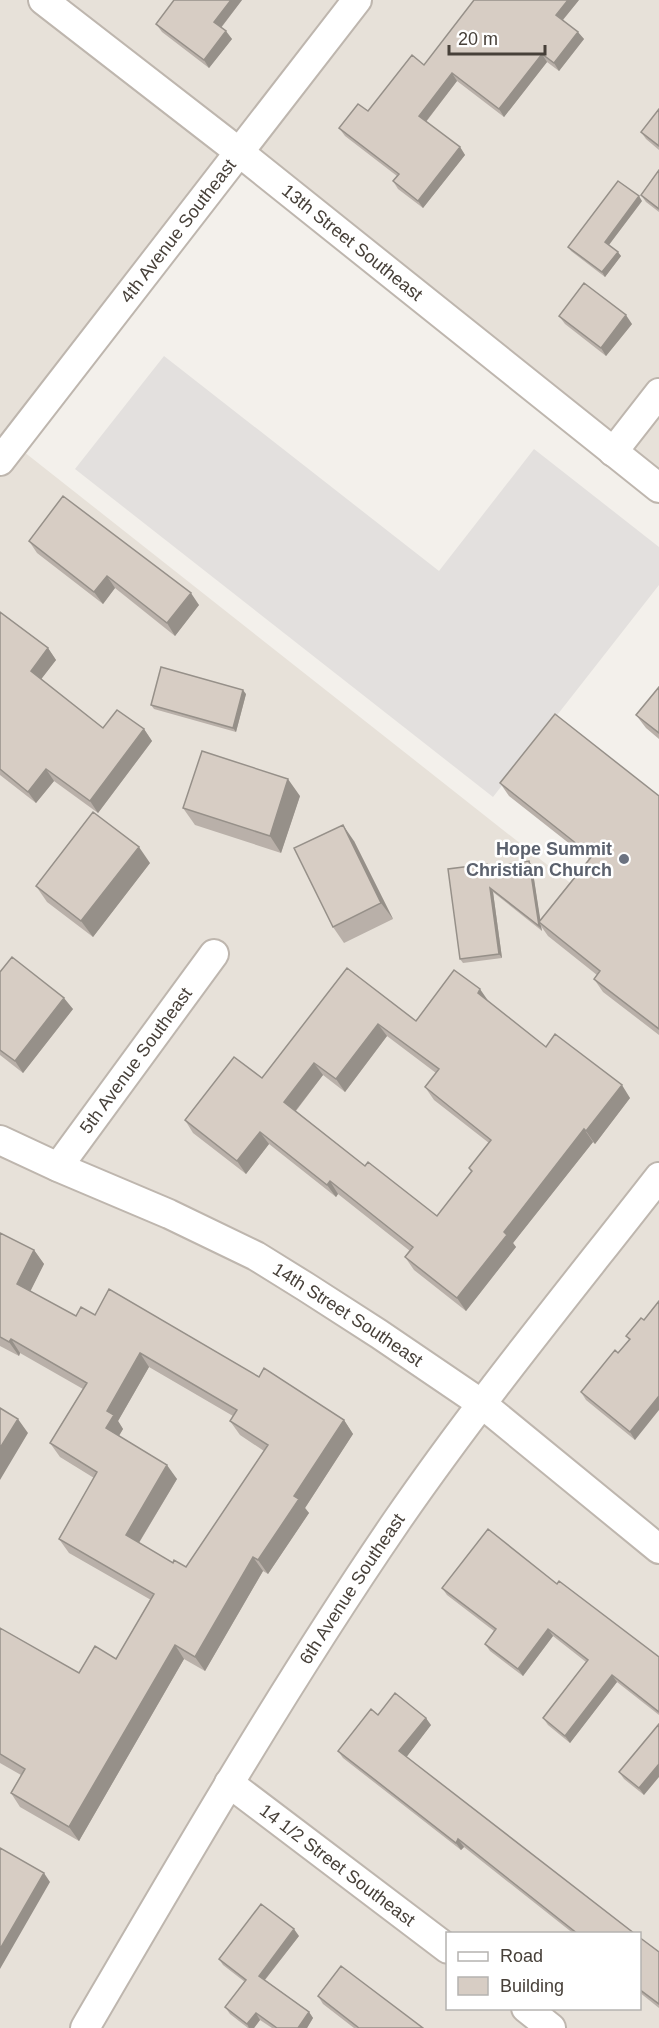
<svg xmlns="http://www.w3.org/2000/svg" width="659" height="2028" font-family="Arial,sans-serif">
<rect width="100%" height="100%" fill="#f3f0eb"/>
<!-- residential -->
<path fill="#e7e1d9" fill-rule="evenodd" d="M0,0H659V488L239,152L14,444L659,953V2028H0ZM448,1934H640V2008H448Z"/>
<!-- parking -->
<path fill="#e3e0de" d="M164,356L439,571L534,449L659,547V585L493,797L75,469Z"/>
<g fill="none" stroke-linecap="round" stroke-linejoin="round">
<defs>
<g id="minor">
<path id="s1" d="M43,0L239,152L659,488"/>
<path d="M613,452L659,393"/>
<path id="s2" d="M0,461L357,0"/>
<path id="s3" d="M0,1140L58,1167L169,1214L256,1256L306,1287L379,1334L482,1404L659,1549"/>
<path id="s4" d="M58,1167L214,954"/>
<path id="s5" d="M229,1783L448,1949"/>
<path d="M526,2008L551,2028"/>
<path id="s6" d="M85,2028C185,1857 284,1686 396,1522C478,1403 570,1291 659,1177"/>
</g>
</defs>
<!-- minor casing -->
<use href="#minor" stroke="#beb6ae" stroke-width="32"/>
<!-- minor -->
<use href="#minor" stroke="#fff" stroke-width="28"/>
</g>
<!-- wall -->
<path fill="#b9b0a9" fill-rule="evenodd" d="M242,0L221,28L232,39L209,68L162,32L156,24Z
M579,0L563,20L584,39L559,71L547,62L504,117L457,81L426,122L460,147L465,155L423,208L398,189L393,181L397,176L345,136L339,128L368,111L424,65Z
M659,109V150L646,139L641,132Z
M659,170V212L646,202L641,195Z
M642,201L609,245L621,256L605,277L571,251L568,247Z
M559,316L632,324L606,356L565,324Z
M29,541L199,605L175,636L115,588L103,604L37,553Z
M0,612L48,648L56,660L41,679L103,728L144,729L152,741L98,813L54,781L36,803L0,775Z
M659,687V739L646,728L636,715Z
M246,694L236,732L154,709L151,705Z
M500,783L659,796V1035L603,992L594,979L597,975L548,936L541,926L542,931L493,892L502,958L463,963L460,959L490,868L529,861L532,866L540,920L589,859L509,796Z
M300,796L281,853L195,825L183,808Z
M354,841L393,919L344,943L333,927Z
M150,863L93,937L47,902L36,886Z
M347,968L416,1021L488,1001L546,1047L630,1098L595,1144L593,1142L513,1243L516,1247L466,1311L414,1270L405,1257L410,1251L338,1194L336,1197L269,1144L246,1174L193,1133L185,1120L262,1078ZM387,1036L436,1073L425,1087L434,1100L489,1143L469,1168L471,1172L437,1216L365,1166L296,1111L323,1075L345,1092Z
M0,972L73,1009L23,1073L0,1055Z
M0,1233L34,1250L44,1264L30,1291L76,1316L95,1315L259,1377L344,1420L353,1434L305,1508L309,1513L268,1574L263,1571L205,1671L184,1659L79,1841L20,1807L11,1793L21,1775L0,1763V1628L79,1673L116,1659L151,1600L69,1553L59,1539L94,1478L60,1457L50,1443L83,1389L20,1353L19,1356L0,1346ZM149,1367L233,1416L230,1421L240,1435L264,1451L186,1567L173,1563L139,1543L177,1479L119,1436L123,1429L118,1421Z
M644,1320L635,1440L586,1400L581,1392L618,1353L629,1340L626,1336Z
M557,1584L659,1657V1715L617,1682L570,1743L548,1725L543,1718L586,1662L553,1636L523,1676L490,1651L485,1644L494,1631L447,1595L442,1588Z
M378,1715L431,1725L406,1757L635,1934H574L464,1847L461,1850L343,1758L338,1751Z
M659,1724L644,1795L624,1779L619,1772Z
M299,1936L265,1980L309,2012L313,2018L307,2028H272L260,2020L254,2028H248L230,2014L225,2007L245,1982L223,1965L219,1959Z
M639,1937L659,1952V2008L639,1992Z
M318,1996L423,2028H354L323,2004Z"/>
<!-- shaded-wall -->
<path fill="#969089" d="M231,0H242L219,30L214,22Z
M568,0H579L561,22L556,15Z
M226,31L232,39L209,68L204,60Z
M578,32L584,39L559,71L554,63Z
M542,54L547,62L504,117L499,109Z
M452,73L457,81L424,124L419,116Z
M460,147L465,155L423,208L418,201Z
M639,196L642,201L608,246L605,242Z
M618,252L621,256L605,277L602,272Z
M626,315L632,324L606,356L601,348Z
M107,576L115,588L103,604L94,592Z
M191,593L199,605L175,636L167,623Z
M48,648L56,660L39,682L31,671Z
M243,690L246,694L236,732L233,728Z
M144,729L152,741L98,813L90,801Z
M46,769L54,781L36,803L28,792Z
M288,779L300,796L281,853L270,836Z
M343,825L354,841L393,919L381,903Z
M139,847L150,863L93,937L81,921Z
M529,861L532,866L541,924L539,922L541,926L542,931L539,926Z
M490,888L493,892L502,958L499,954Z
M480,989L489,1002L478,993Z
M64,998L73,1009L23,1073L15,1061Z
M378,1024L387,1036L345,1092L336,1079Z
M314,1063L323,1075L293,1114L284,1102Z
M622,1085L630,1098L595,1144L586,1131Z
M584,1129L593,1142L513,1243L516,1247L466,1311L457,1298L504,1232Z
M260,1132L269,1144L246,1174L237,1161Z
M330,1181L338,1194L336,1197L327,1185Z
M34,1250L44,1264L27,1298L17,1284Z
M11,1339L20,1353L19,1356L9,1342Z
M140,1353L149,1367L118,1421L123,1429L115,1442L106,1428L107,1411Z
M659,1396V1410L635,1440L630,1432Z
M18,1419L28,1433L0,1480V1448Z
M344,1420L353,1434L305,1508L309,1513L268,1574L258,1560L294,1496Z
M167,1465L177,1479L135,1549L126,1535Z
M253,1557L263,1571L205,1671L195,1657Z
M548,1629L553,1636L523,1676L518,1669Z
M175,1645L184,1659L79,1841L69,1827Z
M612,1675L617,1682L570,1743L565,1736Z
M426,1718L431,1725L405,1759L399,1751Z
M659,1764V1777L644,1795L639,1788Z
M458,1839L464,1847L461,1850L456,1843Z
M44,1873L50,1882L0,1969V1949Z
M294,1929L299,1936L263,1982L259,1976Z
M309,2012L313,2018L307,2028H298Z
M256,2013L260,2020L254,2028H249L247,2024Z"/>
<!-- building -->
<path fill="#d7cdc4" stroke="#969089" stroke-width="1.5" fill-rule="evenodd" d="M174,0H231L214,22L226,31L204,60L156,24Z
M474,0H568L556,15L578,32L554,63L542,54L499,109L452,73L419,116L460,147L418,201L393,181L399,174L339,128L358,104L368,111L412,55L424,65Z
M659,109V146L641,132Z
M659,170V209L641,195Z
M618,181L639,196L605,242L618,252L602,272L568,247Z
M584,283L626,315L601,348L559,316Z
M63,496L191,593L167,623L107,576L94,592L29,541Z
M0,612L48,648L31,671L103,728L117,710L144,729L90,801L46,769L28,792L0,769Z
M161,667L243,690L233,728L151,705Z
M659,687V733L636,715Z
M555,714L659,796V1029L594,979L600,971L539,922L592,856L500,783Z
M202,751L288,779L270,836L183,808Z
M93,812L139,847L81,921L36,886Z
M343,825L381,903L333,927L294,848Z
M529,861L539,926L490,888L499,954L460,959L448,869L487,864L488,868Z
M12,957L64,998L15,1061L0,1050V972Z
M347,968L416,1021L454,970L480,989L478,993L546,1047L555,1034L622,1085L586,1131L584,1129L504,1232L507,1235L457,1298L405,1257L413,1247L330,1181L327,1185L260,1132L237,1161L185,1120L234,1057L262,1078ZM378,1024L439,1069L425,1087L491,1140L469,1168L472,1171L437,1216L368,1162L365,1166L284,1102L314,1063L336,1079Z
M0,1233L34,1250L17,1284L76,1316L81,1307L95,1315L109,1289L259,1377L264,1368L344,1420L294,1496L299,1499L258,1560L253,1557L195,1657L175,1645L69,1827L11,1793L25,1769L0,1754V1628L79,1673L95,1646L116,1659L154,1594L59,1539L97,1472L50,1443L87,1383L11,1339L9,1342L0,1337ZM140,1353L237,1410L230,1421L268,1445L186,1567L174,1560L173,1563L126,1535L167,1465L106,1428L114,1415L107,1411Z
M659,1301V1396L630,1432L581,1392L615,1350L618,1353L630,1339L626,1336L641,1318L644,1320Z
M0,1408L18,1419L0,1448Z
M488,1529L557,1584L559,1581L659,1657V1712L612,1675L565,1736L543,1718L588,1660L548,1629L518,1669L485,1644L496,1629L442,1588Z
M395,1693L426,1718L399,1751L635,1934H578L458,1839L456,1843L338,1751L371,1709L378,1715Z
M659,1724V1764L639,1788L619,1772Z
M0,1848L44,1873L0,1949Z
M261,1904L294,1929L259,1976L309,2012L298,2028H277L256,2013L247,2024L225,2007L246,1980L219,1959Z
M639,1937L659,1952V2004L639,1989Z
M341,1966L423,2028H359L318,1996Z"/>
<!-- markers -->
<circle fill="#6b7280" stroke="#fff" stroke-width="2" cx="624" cy="859" r="6"/>
<g text-anchor="middle" dominant-baseline="central" stroke-width="5" stroke-linejoin="round" paint-order="stroke">
<!-- street labels -->
<g font-size="18" fill="#474039" stroke="#fff">
<text stroke="none"><textPath href="#s2" startOffset="291">4th Avenue Southeast</textPath></text>
<text stroke="none"><textPath href="#s1" startOffset="393">13th Street Southeast</textPath></text>
<text stroke="none"><textPath href="#s4" startOffset="132">5th Avenue Southeast</textPath></text>
<text stroke="none"><textPath href="#s3" startOffset="390">14th Street Southeast</textPath></text>
<text stroke="none"><textPath href="#s6" startOffset="514">6th Avenue Southeast</textPath></text>
<text stroke="none"><textPath href="#s5" startOffset="136">14 1/2 Street Southeast</textPath></text>
</g>
<!-- worship labels -->
<g font-size="18" font-weight="bold" fill="#5b616d" stroke="#fff" text-anchor="end">
<text x="612" y="849">Hope Summit<tspan x="612" dy="21">Christian Church</tspan></text>
</g>
</g>
<!-- legend -->
<rect x="446" y="1932" width="195" height="78" fill="#ffffff" stroke="#b5b3b0" stroke-width="1.5"/>
<rect x="458" y="1952" width="30" height="9" fill="#ffffff" stroke="#b5b3b0" stroke-width="1.5"/>
<text x="500" y="1962" font-size="18" fill="#474039">Road</text>
<rect x="458" y="1977" width="30" height="18" fill="#d7cdc4" stroke="#b5b3b0" stroke-width="1.5"/>
<text x="500" y="1992" font-size="18" fill="#474039">Building</text>
<!-- scale -->
<path d="M449 45v9h96v-9" fill="none" stroke="#474039" stroke-width="3"/>
<text x="458" y="45" font-size="18" fill="#474039" stroke="#ffffff" stroke-width="4.5" paint-order="stroke">20 m</text>
</svg>
